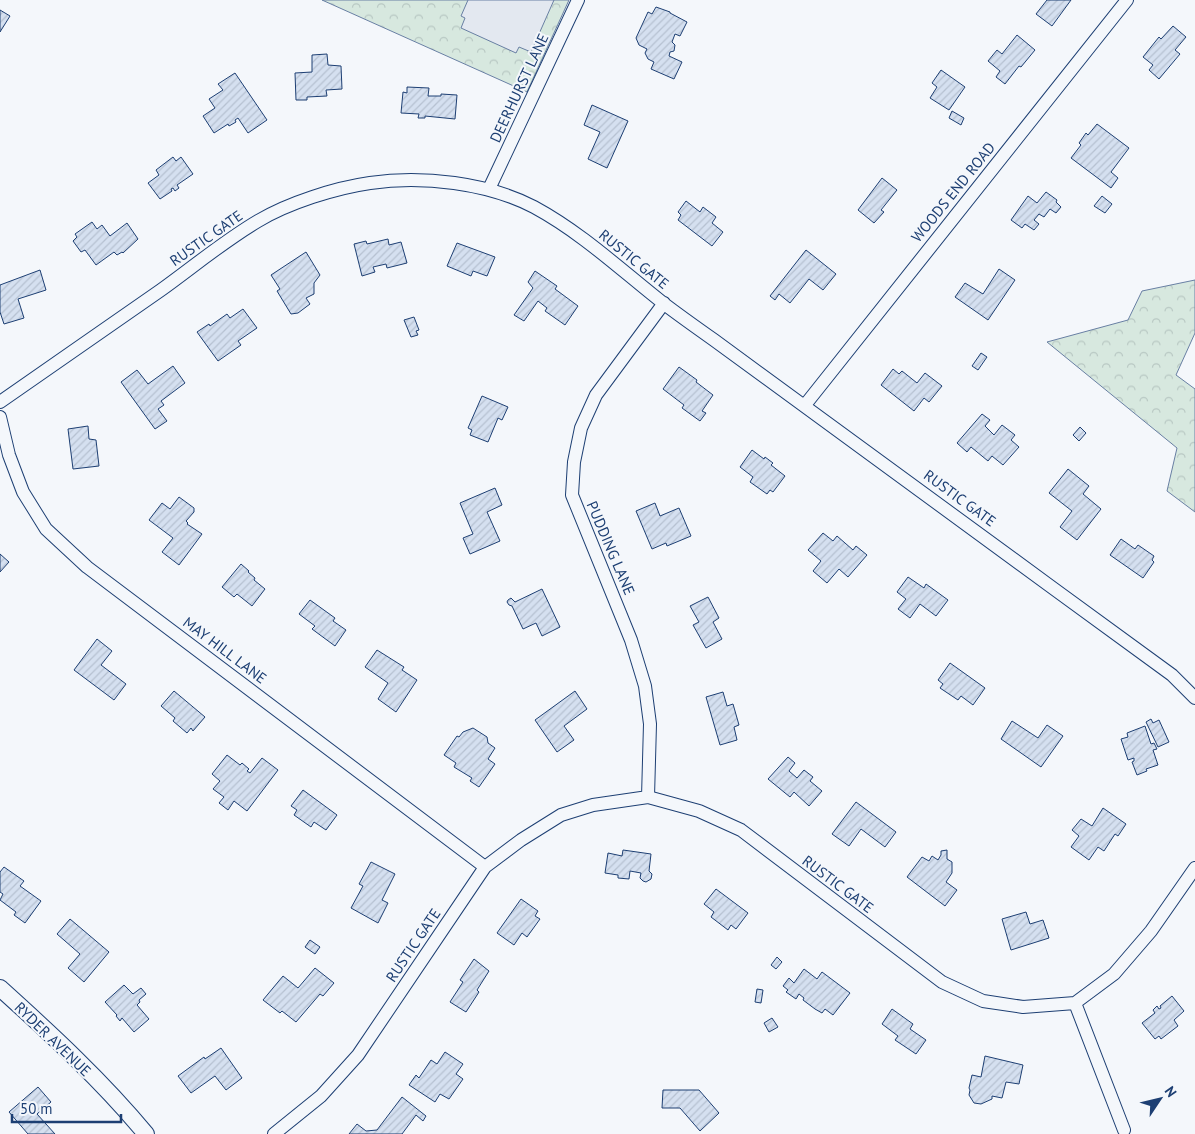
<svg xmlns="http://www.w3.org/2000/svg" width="1195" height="1134" font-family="'PT Sans',sans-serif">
<defs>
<pattern id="forest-crowns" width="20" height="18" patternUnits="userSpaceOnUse" patternTransform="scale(1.25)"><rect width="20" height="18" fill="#d7e8df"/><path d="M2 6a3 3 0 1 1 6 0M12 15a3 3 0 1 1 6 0" fill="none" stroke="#b8c8c3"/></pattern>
<pattern id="building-hatch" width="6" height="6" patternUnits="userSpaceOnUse" patternTransform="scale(1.25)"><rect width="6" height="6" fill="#d5e0f0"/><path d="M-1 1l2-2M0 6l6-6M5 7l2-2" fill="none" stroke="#b6c1d1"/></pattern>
</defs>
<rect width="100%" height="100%" fill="#f4f7fb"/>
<!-- forest -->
<path fill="url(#forest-crowns)" stroke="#687fa3" d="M322,0H569L527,92Z
M1195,280V333L1176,375L1195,389V512L1167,491L1177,448L1047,342L1128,320L1142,291Z"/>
<!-- parking -->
<path fill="#e3e8f0" stroke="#687fa3" d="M468,0H554L531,52L519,47L516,53L461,28L465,18L461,16Z"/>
<!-- building -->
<path fill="url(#building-hatch)" stroke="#1d3f73" d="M1047,0H1071L1052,26L1036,14Z
M656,7L670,12V13L687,22L680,36L675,34L672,42L675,45L674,51L670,52L669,56L682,62L674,79L651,69L654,62L648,59L645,53L647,49L639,45L636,38L648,12L652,14Z
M0,10L10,16L0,32Z
M1173,26L1186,37L1175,50L1180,54L1159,79L1149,70L1153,65L1143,57L1159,37L1161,39Z
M1017,35L1035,50L1021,67L1019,66L1005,84L996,77L1000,71L988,61L997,50L1002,54Z
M327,54L328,65L341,66L342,89L326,90L327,96L307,97V100H296L295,73L312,72V55Z
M941,70L965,87L949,110L930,98L937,87L932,83Z
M235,73L267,120L248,133L238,118L235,120L236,122L229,126L228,124L214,133L203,116L215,108L209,99L223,90L218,84Z
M407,87L429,88L428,96H441V94L457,95L455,119L425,116V118H418L419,114L401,113L403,92L407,93Z
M592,105L628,121L607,168L588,159L600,132L584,125Z
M952,111L964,118L961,125L949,118Z
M1097,124L1129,148L1111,172L1118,178L1111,188L1071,158L1081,145L1079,143L1086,133L1088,135Z
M173,157L176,161L181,157L193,174L177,185L179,188L175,191L173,188L171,189L172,191L160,199L148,183L159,175L156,170Z
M882,178L897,190L881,210L884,212L874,223L858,210Z
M1046,192L1057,200L1056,202L1061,207L1056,213L1050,209L1044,217L1039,214L1034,220L1039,224L1034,230L1025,224L1022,228L1011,220L1028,196L1037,203Z
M1102,196L1112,204L1105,213L1094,206Z
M686,201L700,212L703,207L716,217L712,223L723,232L712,246L678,220L681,215L678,212Z
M92,222L97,229L102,225L110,236L127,223L138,239L123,253L122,252L117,255L114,252L96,265L85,250L81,252L73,241L77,237L75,234Z
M388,239L389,245L401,242L407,263L387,268L386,264L373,267L375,272L362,276L354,244L366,241L367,244Z
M457,243L495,257L487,276L473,271L471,276L447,266Z
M806,250L836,274L823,290L809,279L790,303L779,294L775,300L770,296Z
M306,252L320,275L314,283V294L306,298L310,304L298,313L291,314L277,291L280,289L271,275Z
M999,269L1015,280L988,320L955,297L965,283L983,294Z
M40,270L46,290L18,299L24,318L4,324L0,312V285Z
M535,271L557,286L555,289L578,306L565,325L545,311L547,308L538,301L524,321L514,315L533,288L528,282Z
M243,309L257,328L238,341L241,345L218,361L197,332L209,324L210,326L227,314L230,318Z
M414,317L419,330L416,331L418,335L411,337L404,320Z
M981,353L987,357L978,370L972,366Z
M173,366L185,383L161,401L164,405L158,409L167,421L155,429L121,382L137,370L148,384Z
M679,367L697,380L696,382L713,395L702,411L706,413L700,421L682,408L684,405L663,389Z
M893,369L899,374L902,371L917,383L925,373L942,386L929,402L924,398L914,411L881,385Z
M482,396L508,407L502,420L498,418L488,442L470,435L472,430L468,428Z
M982,414L990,420L985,426L994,435L1002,425L1015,435L1011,440L1019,447L1003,465L992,456L988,461L971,447L967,452L957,443Z
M88,426L89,439L96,440L99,466L73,469L68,429Z
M1080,427L1086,433L1079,441L1073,435Z
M752,450L764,459L765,457L773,463L771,465L785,476L773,492L770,490L767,494L750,482L753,477L740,467Z
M1068,469L1089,486L1083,494L1101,509L1077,540L1060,527L1072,511L1049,493Z
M495,488L502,505L487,512L500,541L470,554L463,538L473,534L460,503Z
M179,497L194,508V512L186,521L188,523L187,524L202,534L179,565L162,552L173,538L149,520L162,503L170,509Z
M655,503L660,516L679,508L691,536L667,546L666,543L652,549L636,511Z
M823,533L833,541L837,536L853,550L856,546L867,555L848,577L839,569L827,583L813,571L821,561L808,550Z
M1121,539L1135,549L1138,545L1154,556L1152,560L1154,562L1143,578L1110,555Z
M0,554L9,562L0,572Z
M241,564L249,571L248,572L255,578L254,580L265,589L252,606L237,594L234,597L222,587Z
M908,577L924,588L926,584L948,600L936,616L920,604L910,618L898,609L906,599L897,592Z
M542,589L560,627L542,636L536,623L523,629L512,606L509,605L507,602L508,600L511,598L515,602Z
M708,597L719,618L713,622L722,639L706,648L693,625L699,622L690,606Z
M310,600L335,618L333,621L346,630L335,646L312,629L315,626L299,614Z
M97,639L112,651L101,665L126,684L114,700L74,670Z
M377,650L404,667L402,670L417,680L396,712L378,699L388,683L365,667Z
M950,663L985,688L973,705L961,696L958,700L940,688L943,684L938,680Z
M174,691L205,717L193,731L191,728L187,733L173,721L175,718L161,706Z
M575,691L587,709L564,726L574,740L557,752L535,720Z
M723,692L727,706L733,704L739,725L734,727L737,740L720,745L706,697Z
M1151,719L1153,723L1159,720L1169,742L1158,747L1146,722Z
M1012,721L1038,738L1047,725L1063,736L1041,767L1001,739Z
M1145,726L1151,744L1154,743L1157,749L1153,750L1158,765L1146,769L1147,771L1137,775L1132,762L1134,761V758L1128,760L1121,739L1128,737L1127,733Z
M473,728L487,737L488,743L495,748L488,759L495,764L479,787L470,781L472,778L454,767L456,763L444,755L457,736L459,737L463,732Z
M227,755L240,765L242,763L249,769L247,771L250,773L262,758L278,770L247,811L234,801L228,810L219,803L224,797L213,789L220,781L212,774Z
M788,757L795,763L789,771L797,778L804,770L813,777L810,781L822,791L809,806L794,792L790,797L768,779Z
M303,790L337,815L326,830L314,822L311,827L294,815L297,810L291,806Z
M856,802L896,832L885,847L861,829L849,846L832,834Z
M1103,808L1126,824L1118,836L1115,834L1104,851L1098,847L1089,860L1071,847L1079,836L1072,830L1081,819L1092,826Z
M623,850L651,854L649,871L652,874L651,879L646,882L643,881L640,878L641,873L630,871L629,879L618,878V875L605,873L608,853L622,856Z
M947,850V859L952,862V873L946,882L957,890L945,906L907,877L922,857L929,861L932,856L938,860L941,855V851Z
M371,862L395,874L382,900L388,903L378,923L351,908L363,886L359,884Z
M4,867L24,881L20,886L41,901L25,923L14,915L16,912L0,900L3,894L0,892V872Z
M716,889L748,913L736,929L731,925L728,930L711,917L714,912L704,904Z
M521,899L538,911L535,916L540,919L527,937L522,933L514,945L497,933Z
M1026,912L1030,924L1043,920L1049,938L1011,950L1002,919Z
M70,919L109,952L84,982L68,968L80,954L57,934Z
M310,940L320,947L315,954L305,947Z
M777,957L782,962L776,969L771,965Z
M474,959L489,971L477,990L479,992L466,1012L450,1002L463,982L460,980Z
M315,968L334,983L323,996L320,994L296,1022L282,1011L280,1013L263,1000L283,976L298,988Z
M804,969L817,979L822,972L850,993L833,1015L825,1009L822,1013L815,1009L803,1000L804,998L799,994L796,999L786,992L788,990L783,986L789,978L794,983Z
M124,985L133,994L141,988L146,994L139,1000L140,1002L137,1005L149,1019L134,1032L122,1018L120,1021L116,1016L117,1015L105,1002Z
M757,989L763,990L761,1003L755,1002Z
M1172,996L1184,1011L1174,1020L1178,1026L1161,1039L1159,1036L1155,1039L1142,1023L1155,1013L1153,1010L1157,1006L1159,1009L1161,1008L1160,1006Z
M892,1009L913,1024L910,1029L926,1040L916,1054L895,1040L898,1036L882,1024Z
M772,1018L778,1027L769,1032L764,1023Z
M221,1048L242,1078L226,1090L215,1076L191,1093L178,1076L204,1057L205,1059Z
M445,1052L463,1064L456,1074L463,1079L449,1099L440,1094L435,1102L409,1085L416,1075L419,1078L431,1060L437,1064Z
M985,1056L1023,1065L1019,1084L1006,1082L1002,1098L992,1096V1099L981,1104L974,1103L969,1095L970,1090L969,1088L972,1075L981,1077Z
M38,1087L51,1102L37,1114L55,1134H28L9,1112Z
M663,1090H699L719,1113L700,1131L680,1108H662Z
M402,1097L426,1116L423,1121L416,1115L402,1134H349L357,1124L366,1131L377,1130Z"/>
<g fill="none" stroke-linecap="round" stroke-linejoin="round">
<defs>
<path id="minor" d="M489,189L578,0
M0,402C54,365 107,327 161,290C193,267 224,241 258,221C288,203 335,188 370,183C422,175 488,183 534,207C582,233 621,270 663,303C680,316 697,328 714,340C868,451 1019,564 1172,675L1195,698
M805,405L1127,0
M0,417L9,455L23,492L46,529L87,567L485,867
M648,797L650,724L645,686L631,640L572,495L574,462L581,428L596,395L664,303
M1075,1003L1124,1130
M274,1134L321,1096L358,1055L485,867L521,840L561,815L593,805L648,797L699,811L741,830L942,982L983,1001L1023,1007L1075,1003L1114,974L1151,931L1195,868"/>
<path id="tertiary" d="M0,988C51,1034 102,1081 146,1134"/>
</defs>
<!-- minor casing -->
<use href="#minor" stroke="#1d3f73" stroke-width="14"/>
<!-- tertiary casing -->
<use href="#tertiary" stroke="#1d3f73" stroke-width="18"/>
<!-- minor -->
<use href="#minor" stroke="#f4f7fb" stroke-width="12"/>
<!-- tertiary -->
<use href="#tertiary" stroke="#f4f7fb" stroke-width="16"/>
</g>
<g text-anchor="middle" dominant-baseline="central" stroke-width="4" stroke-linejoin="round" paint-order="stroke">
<!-- street labels -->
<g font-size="15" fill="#1d3f73" stroke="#f4f7fb">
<text transform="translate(519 88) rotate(-65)">DEERHURST LANE</text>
<text transform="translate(953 192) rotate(-51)">WOODS END ROAD</text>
<text transform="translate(206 238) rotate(-35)">RUSTIC GATE</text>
<text transform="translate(634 259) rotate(39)">RUSTIC GATE</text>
<text transform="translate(960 498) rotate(36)">RUSTIC GATE</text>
<text transform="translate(611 548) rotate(67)">PUDDING LANE</text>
<text transform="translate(225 650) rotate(37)">MAY HILL LANE</text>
<text transform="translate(838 884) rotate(37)">RUSTIC GATE</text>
<text transform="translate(413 945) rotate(-56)">RUSTIC GATE</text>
<text transform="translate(53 1039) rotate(44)">RYDER AVENUE</text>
</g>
</g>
<!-- north arrow -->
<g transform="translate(1160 1099) rotate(55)" stroke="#f4f7fb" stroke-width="4" paint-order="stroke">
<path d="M0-4L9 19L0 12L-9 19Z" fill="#1d3f73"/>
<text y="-8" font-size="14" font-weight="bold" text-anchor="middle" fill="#1d3f73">N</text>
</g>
<!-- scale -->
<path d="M12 1114v8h109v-8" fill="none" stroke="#1d3f73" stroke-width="2.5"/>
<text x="20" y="1114" font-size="15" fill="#1d3f73" stroke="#f4f7fb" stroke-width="4" paint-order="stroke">50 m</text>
</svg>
